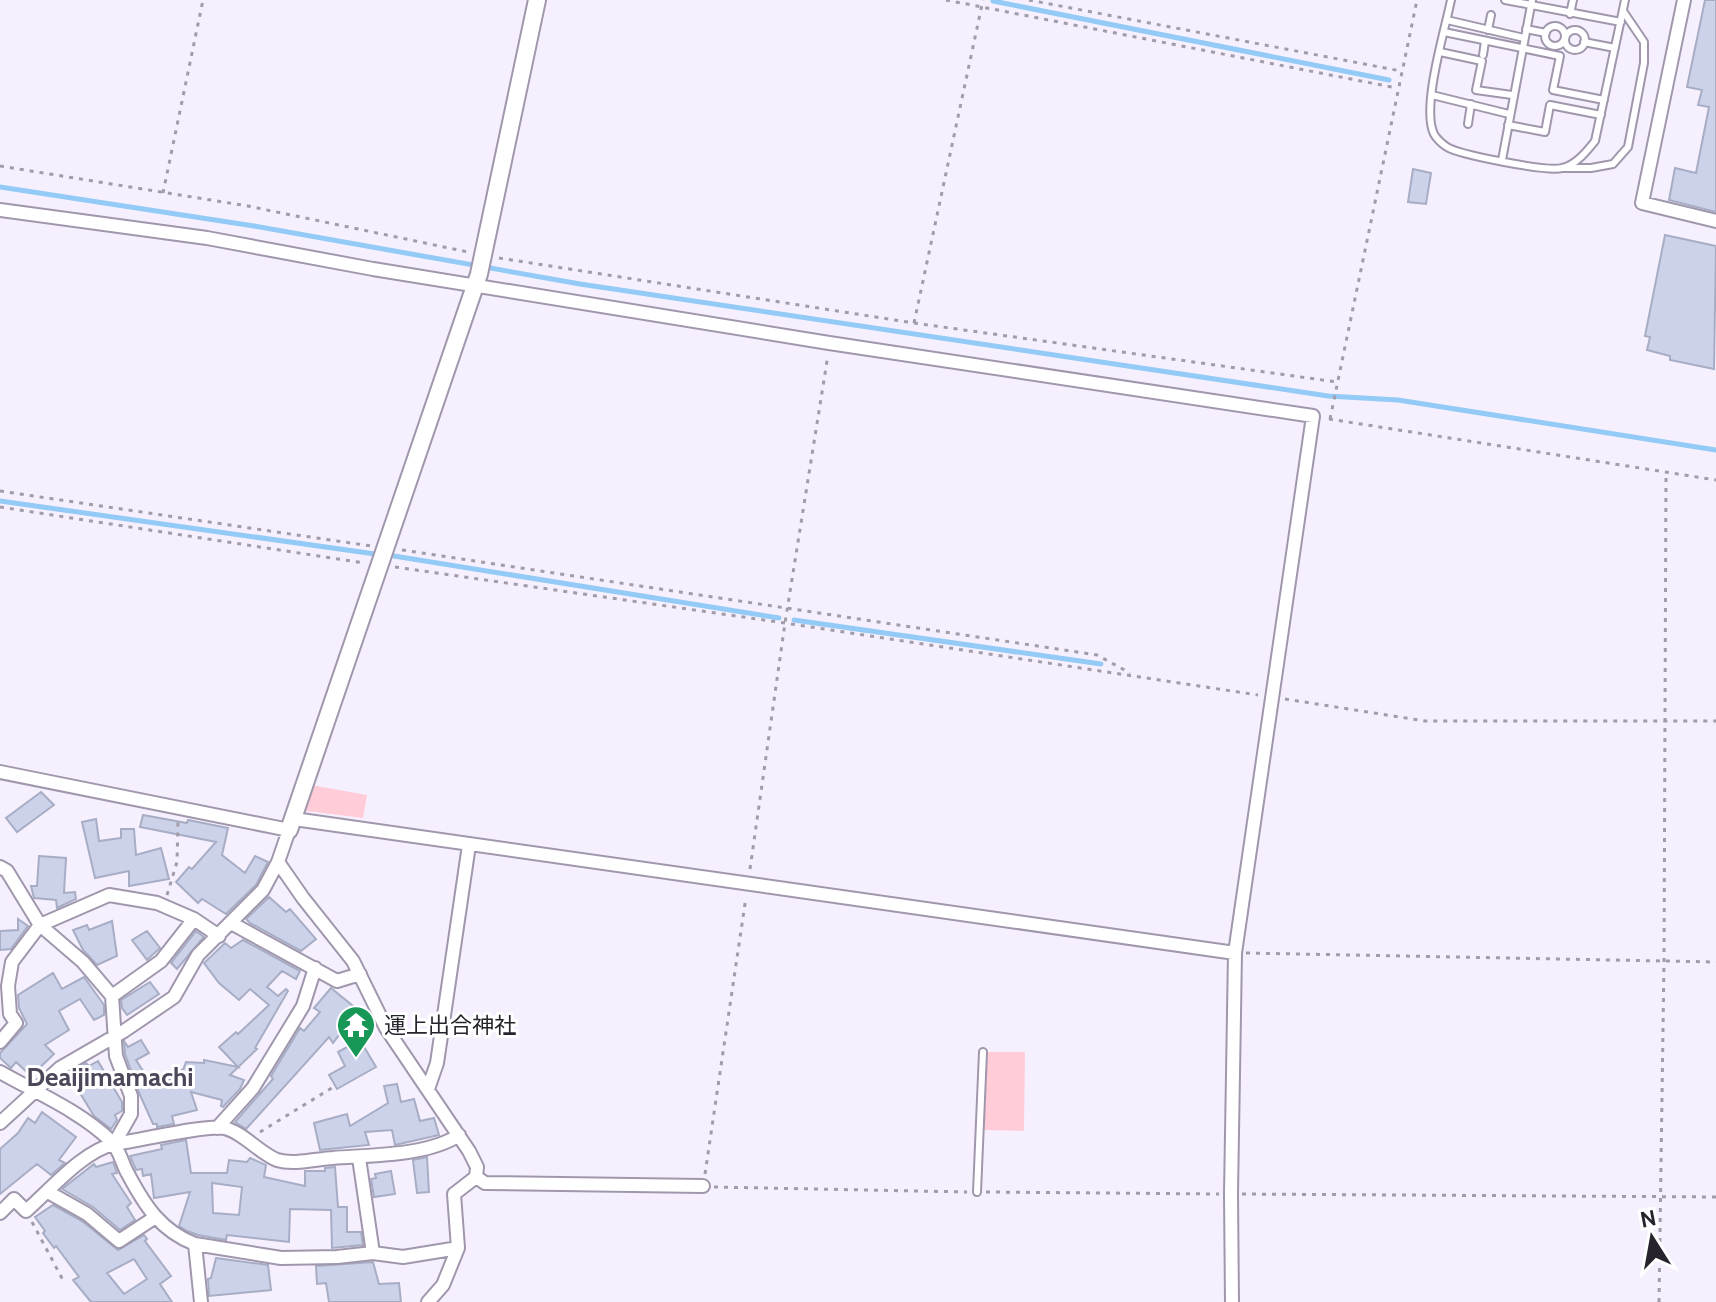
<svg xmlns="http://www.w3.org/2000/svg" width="1716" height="1302" font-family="Cabin,'Noto Sans JP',sans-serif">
<rect width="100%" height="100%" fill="#f6f0fe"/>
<!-- green -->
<path fill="#ffccd7" d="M311,785L367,795L363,818L306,811Z
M983,1052H1025L1024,1131L982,1130Z"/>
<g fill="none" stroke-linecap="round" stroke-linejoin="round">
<!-- stream -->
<path stroke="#93caf6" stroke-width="5" d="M993,1L1389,80
M0,187L254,226L580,284L1328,396L1398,400L1716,450
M0,501L375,554
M394,556L779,618
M794,620L1101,664"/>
</g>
<!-- building -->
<path fill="#ccd2e9" stroke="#a7adc4" stroke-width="2" fill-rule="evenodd" d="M1705,0H1716V212L1669,200L1675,168L1696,173L1709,107L1698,105L1702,90L1687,87Z
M1413,169L1431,173L1426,204L1408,202Z
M1665,235L1716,246L1714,369L1670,360V356L1647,350L1650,337L1645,336Z
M41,792L54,805L17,832L6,818Z
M143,815L187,823L188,820L228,828L222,855L245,873L255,856L268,862L256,885L226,914L202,899L198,903L176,882L189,867L192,869L216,842L140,827Z
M96,819L99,841L121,838V829H134L136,855L161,848L169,879L129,886V871L95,878L82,822Z
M39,856L66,858L64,893L75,892L76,899L57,908L56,900L34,898L31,886H37Z
M269,897L286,912L290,909L316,939L301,951L250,923L246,919Z
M18,919L28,926L11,949L0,950V931L18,930Z
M112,921L117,956L97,965L83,950L73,930L87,925L89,930Z
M147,931L160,948L147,960L132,940Z
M196,931L204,937L177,969L171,963Z
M243,940L300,971L296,979L282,971L267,987L278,996L286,989L288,991L255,1048L257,1049L230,1075L244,1080L240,1089L223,1107L221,1106L222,1100L191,1092L197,1110L172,1116L174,1124L157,1127V1124H153L140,1095L125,1054L124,1041L128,1047L141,1040L149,1053L136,1060L151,1083L170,1080V1077L176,1078L178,1069L183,1070L186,1062L204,1063V1060L238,1067L219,1047L236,1032L238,1034L269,1005L250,989L239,1000L219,983L204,963L225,943L231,948Z
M53,973L62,989L84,977L104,1005V1015L94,1020L80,999L59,1011L69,1030L45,1045L54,1054L31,1076L16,1062L11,1068L0,1058V1053L27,1024L19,1008L18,995Z
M150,982L159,994L127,1015L122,1008L121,1000Z
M331,988L358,1010L333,1043L329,1037L246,1129L235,1122L273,1079L271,1076L300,1028L304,1031L320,1012L314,1008Z
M360,1040L376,1067L337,1089L329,1075L345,1066L338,1052Z
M98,1061L122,1102V1111L115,1115L117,1120L111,1129L94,1116L69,1075L86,1063L89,1066Z
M397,1084L401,1102L414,1099L420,1121L434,1118L439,1135L395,1145L392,1130L365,1132L369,1145L320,1150L314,1123L347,1114L350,1126L388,1103L384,1086Z
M42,1112L76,1137L59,1160L65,1163L51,1175L37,1164L0,1194V1149L18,1133L28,1118L35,1123Z
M186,1140L191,1173H227L229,1160L247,1162L250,1158L266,1165L264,1177L305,1186V1171H325V1168L335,1167L338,1207H347V1232H361L363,1245L332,1248L331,1210L290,1209L289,1242L227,1235L226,1240L198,1235L187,1231L179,1226L190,1192L154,1198L151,1174L143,1176L142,1169L136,1170L130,1156L162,1149L161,1145ZM212,1183L242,1187L239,1215L213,1213Z
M427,1157L429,1192L417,1193L413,1160Z
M113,1162L117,1173L112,1174L131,1203L127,1207L135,1220L120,1230L93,1207L62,1189L94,1164L96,1167Z
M391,1171L395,1194L374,1197L371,1179L376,1178L375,1174Z
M53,1205L82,1221L118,1250L144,1235L147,1239L145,1241L171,1276L160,1284L172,1302H91L73,1280L79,1277L56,1246L54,1248L43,1233L45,1231L35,1217ZM134,1259L147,1279L124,1294L107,1273Z
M216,1258L268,1265L271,1290L209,1296L208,1279L211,1278Z
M373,1262L379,1284L399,1283L401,1302H329L326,1283L317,1284L316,1266Z"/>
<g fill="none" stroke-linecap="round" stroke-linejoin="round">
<defs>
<path id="service" d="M1451,0C1445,30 1421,108 1434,134C1436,138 1442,144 1447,147C1460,155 1548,172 1562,168C1576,165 1587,151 1595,141L1625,0
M1505,0L1621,22
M1570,14L1573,0
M1447,20L1524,38
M1545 36a10 10 0 1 1 20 0a10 10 0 1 1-20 0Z
M1526,29L1546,33
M1488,30L1491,15
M1565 40a10 10 0 1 1 20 0a10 10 0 1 1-20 0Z
M1444,32L1560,56L1553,90L1604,100
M1584,42L1615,48
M1440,52L1482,61L1476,90L1512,95
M1483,55L1485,41
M1432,95L1509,114
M1468,124L1471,104
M1508,125L1545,132L1550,105L1601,115
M1502,160L1532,0
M1563,168H1591L1613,164L1628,147L1644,63V42L1623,11
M977,1192L983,1052"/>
<path id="minor" d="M1684,0L1642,203L1716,221
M0,210L207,238L373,269L829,343L1313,416L1235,953L1231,1194L1232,1302
M0,772L289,830L278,862L263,890L198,955L174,997L124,1031L60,1068L0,1123
M294,819L1235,953
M278,862L303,898L353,961L386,1028L469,1151L477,1167L476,1177
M0,867L7,871L40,925L83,962L112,996L116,1056L131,1096V1114L114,1144
M231,923L337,981L360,974
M112,996L161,961L194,919
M0,1042L16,1023L10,1014L8,986L12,962L40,925L109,895L157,903L194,919L219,936
M0,1072C37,1093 80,1111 111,1141C120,1150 122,1164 128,1174C145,1206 161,1231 195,1244L281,1258L337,1257L373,1253L403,1257L458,1248
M428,1089L437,1063L469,845
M217,1128L253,1088L303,1006L315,968
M359,1158L373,1253
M476,1177L485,1183L703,1186
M48,1192L87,1214L119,1241L154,1218
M0,1213L14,1199L26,1211C50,1190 83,1151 114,1144C137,1141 208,1124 224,1128C243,1132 259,1153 277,1160C294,1165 316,1159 333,1158C370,1155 428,1156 459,1135
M195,1244L201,1302
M428,1302L443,1285L458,1248L454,1194L476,1177"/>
<path id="tertiary" d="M289,830L479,274L537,0"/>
</defs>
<!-- service casing -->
<use href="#service" stroke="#a097ad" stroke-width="10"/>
<!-- minor casing -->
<use href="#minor" stroke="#a097ad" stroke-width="16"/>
<!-- tertiary casing -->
<use href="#tertiary" stroke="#a097ad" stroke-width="20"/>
<!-- path -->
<path stroke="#a19ca8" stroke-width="3" stroke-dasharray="4 6" stroke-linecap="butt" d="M946,0L1397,88
M1029,0L1401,71
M0,166L248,206L468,252
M163,193L203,0
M499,258L914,323L1337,382
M914,323L983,0
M1329,419L1716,480
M1330,419L1417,0
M0,491L371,546
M0,507L364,563
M402,550L1097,655L1130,673
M395,567L785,623L1258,695
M1285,699L1425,721H1716
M750,869L785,623L828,355
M167,895L177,862L178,820
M1246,953L1716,962
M260,1132L335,1086
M705,1174L746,897
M714,1187L967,1192
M986,1192L1219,1194
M1242,1194L1716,1197
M32,1222L64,1282
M1659,1302L1664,961L1666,472"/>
<!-- service -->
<use href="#service" stroke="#fff" stroke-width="6"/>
<!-- minor -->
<use href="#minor" stroke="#fff" stroke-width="12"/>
<!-- tertiary -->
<use href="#tertiary" stroke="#fff" stroke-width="16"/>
</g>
<!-- icons -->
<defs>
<symbol id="temple-pin" viewBox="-11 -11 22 30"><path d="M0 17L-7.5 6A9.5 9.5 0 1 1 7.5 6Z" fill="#179857" stroke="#fff"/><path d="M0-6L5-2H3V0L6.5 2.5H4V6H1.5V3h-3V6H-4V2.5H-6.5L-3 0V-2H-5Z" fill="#fff"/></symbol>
</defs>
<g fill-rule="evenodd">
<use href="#temple-pin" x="334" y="1003" width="44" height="60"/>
</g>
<g text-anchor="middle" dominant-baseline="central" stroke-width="6" stroke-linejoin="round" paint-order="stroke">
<!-- poi labels -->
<g font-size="22" fill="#27232c" stroke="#fff" text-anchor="start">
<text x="384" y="1025">運上出合神社</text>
</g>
<!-- quarter labels -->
<g font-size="26" font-weight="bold" fill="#4e475a" stroke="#fff">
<text x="110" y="1077">Deaijimamachi</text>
</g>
</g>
<!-- north arrow -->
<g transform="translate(1652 1238) rotate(349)" stroke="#ffffff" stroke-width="6" paint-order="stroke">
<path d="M0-6L14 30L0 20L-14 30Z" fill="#27232c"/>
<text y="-12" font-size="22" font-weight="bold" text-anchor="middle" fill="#27232c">N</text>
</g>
</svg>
